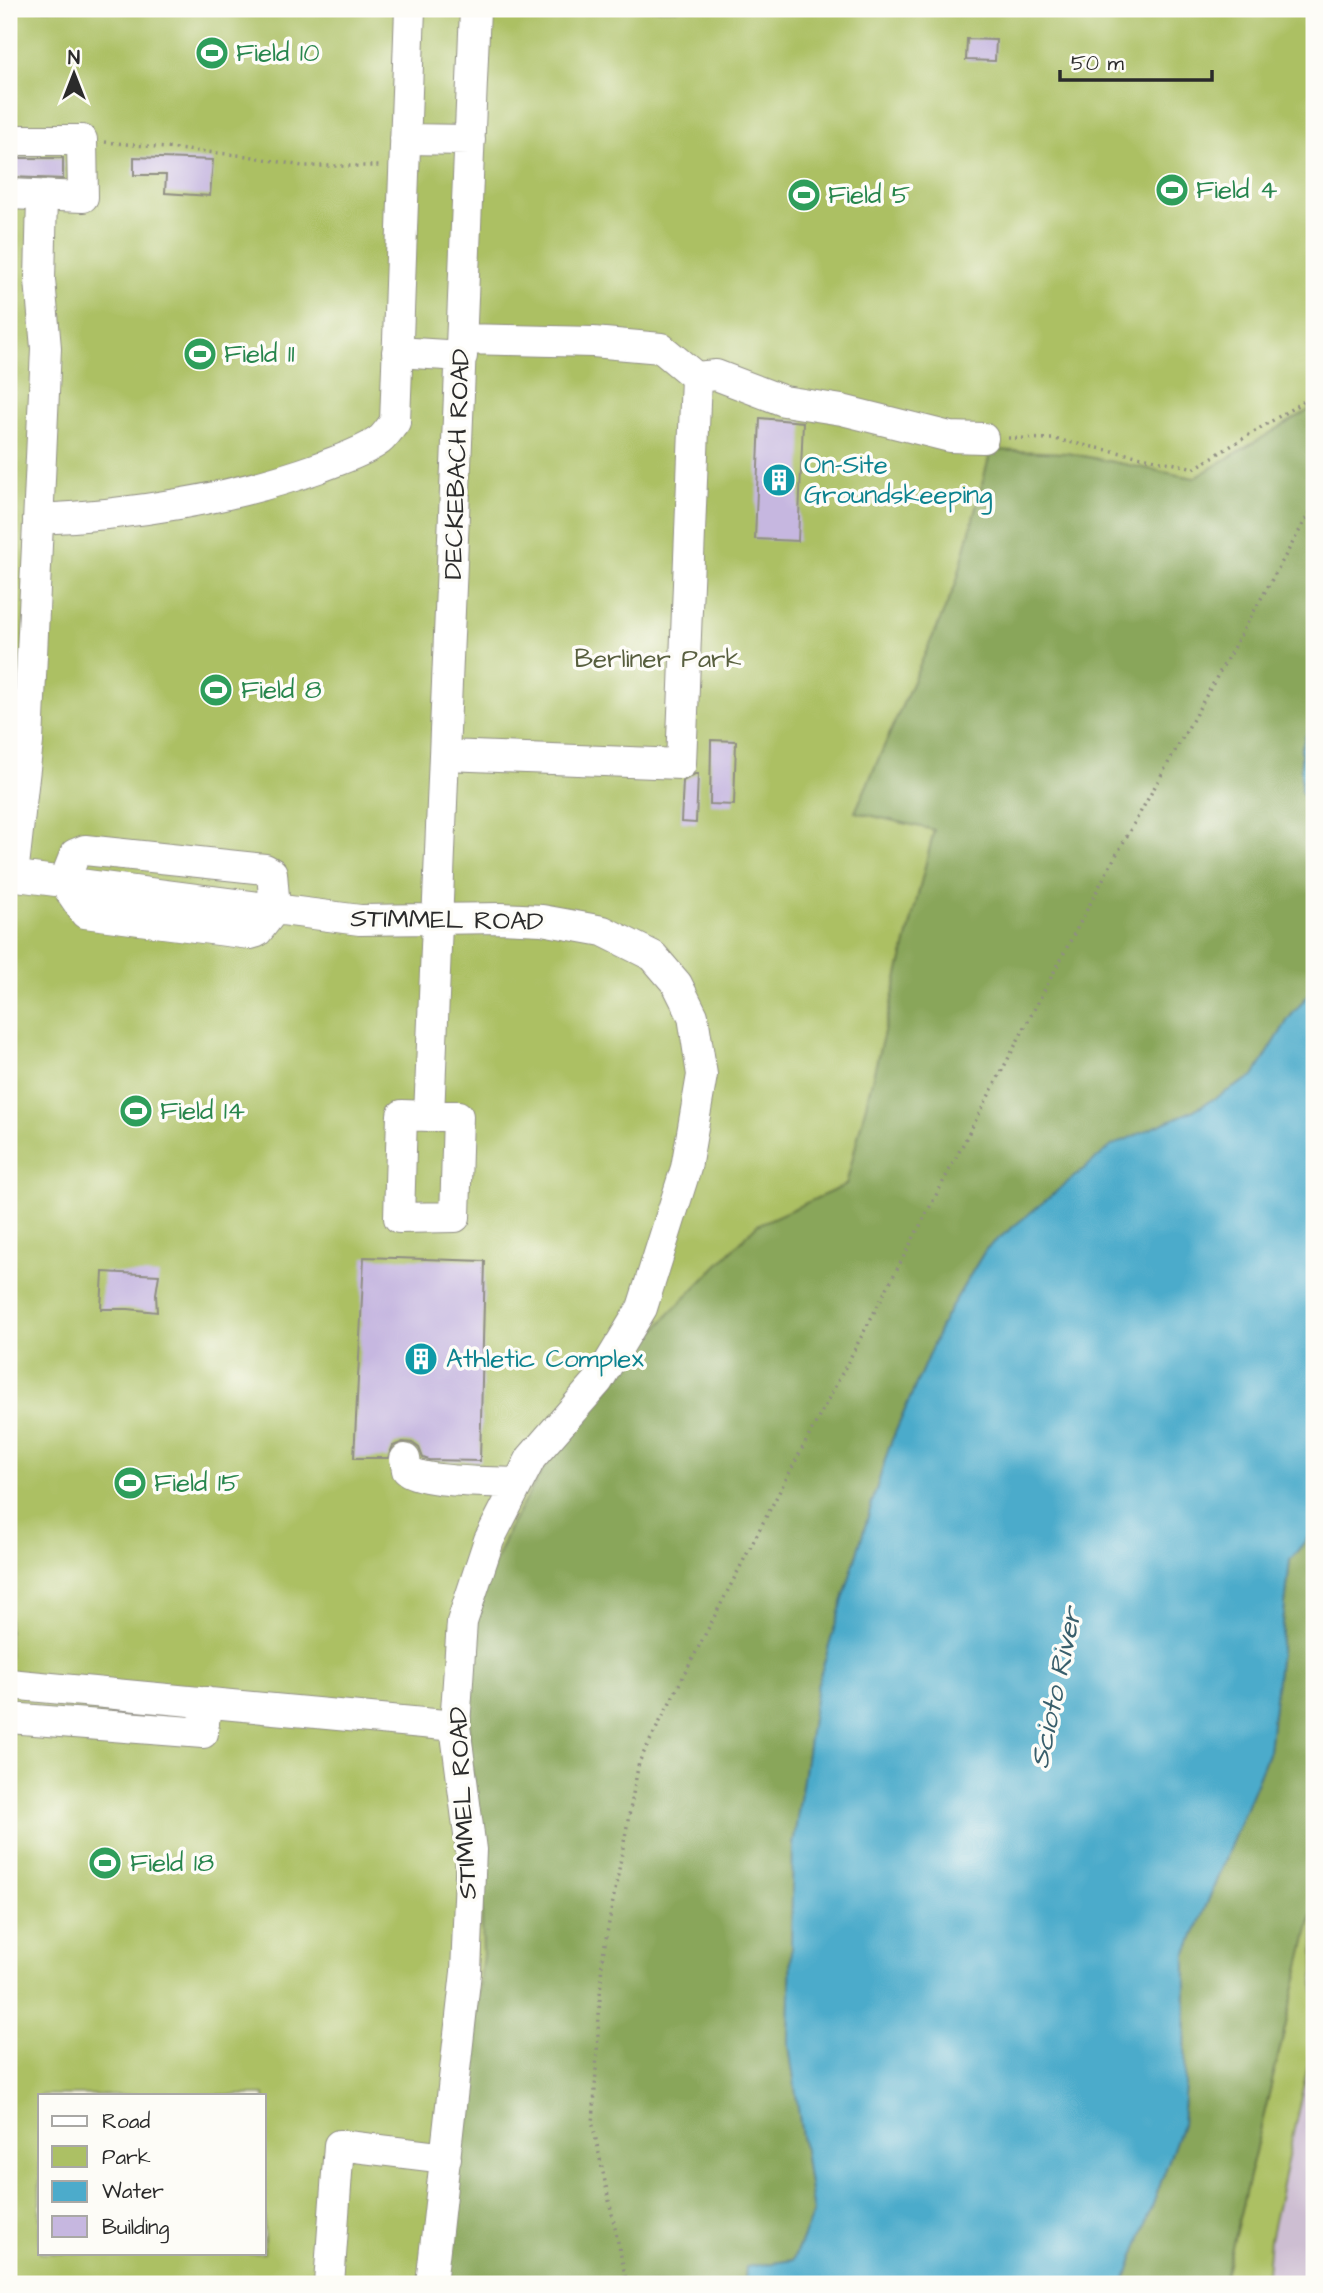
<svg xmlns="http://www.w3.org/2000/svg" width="1323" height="2293" font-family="'Architects Daughter',sans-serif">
<rect width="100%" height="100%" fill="#fdfcf7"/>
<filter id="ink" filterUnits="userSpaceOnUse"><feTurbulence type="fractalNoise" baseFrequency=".0143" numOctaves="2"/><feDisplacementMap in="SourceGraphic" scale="14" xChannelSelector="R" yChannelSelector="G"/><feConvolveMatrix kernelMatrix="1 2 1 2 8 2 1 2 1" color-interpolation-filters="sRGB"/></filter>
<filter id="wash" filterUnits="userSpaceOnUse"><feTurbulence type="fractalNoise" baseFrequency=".00686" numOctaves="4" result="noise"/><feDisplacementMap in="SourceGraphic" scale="28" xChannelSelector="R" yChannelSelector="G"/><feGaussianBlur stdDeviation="1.57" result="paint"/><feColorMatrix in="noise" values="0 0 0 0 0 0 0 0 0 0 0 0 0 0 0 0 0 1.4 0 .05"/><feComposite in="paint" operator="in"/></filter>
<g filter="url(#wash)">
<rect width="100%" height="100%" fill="#f4f0de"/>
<!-- industrial -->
<path fill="#cdbed2" d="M1314,2037V2284H1266L1270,2240Z"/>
<!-- green -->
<path fill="#acc064" stroke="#6c7648" stroke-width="2" fill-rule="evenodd" d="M9,9H1314V715L1301,749V791L1314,810V988L1289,1018L746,2267L745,2284H9ZM40,2095H264V2253H40Z
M1314,1908V2037L1270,2240L1266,2284H1223Z"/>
<!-- forest -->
<path fill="#89a65a" stroke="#5a6842" stroke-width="2" d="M1314,407V715L1301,749V791L1314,810V988L1289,1018L1254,1076L1192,1111L1048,1199L986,1249L944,1319L889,1447L817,1686L793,1846L789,2045L813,2213L793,2260L746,2267L745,2284H445L483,1954L480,1857L469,1741L471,1657L480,1599L509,1528L548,1461L669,1314L757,1225L846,1185L934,830L855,812L956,584L991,450L1068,453L1194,478Z
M1314,1530V1908L1223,2284H1124L1182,2124L1185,2083L1186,1955L1269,1751L1290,1560Z"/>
<!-- water -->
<path fill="#4cabcb" stroke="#3c6b7b" stroke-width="2" d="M1314,715V810L1301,791V749Z
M1314,988V1530L1290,1560L1269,1751L1186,1955L1185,2083L1182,2124L1124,2284H745L746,2267L793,2260L813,2213L789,2045L793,1846L817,1686L889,1447L944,1319L986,1249L1113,1145L1192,1111L1254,1076L1289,1018Z"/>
<g id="blocks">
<!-- building -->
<path fill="#c6b7e0" d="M967,39L996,40L995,61L966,60Z
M134,157L213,160L210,196L165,193L166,175H134Z
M9,158H63V179L9,177Z
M760,418L803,422L798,541L755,539Z
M711,740L736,741L734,805L710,804Z
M695,774H698L696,823L681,822L683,781Z
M364,1257L485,1261L480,1461L429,1460L423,1458L419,1448L412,1443L403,1442L393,1446L388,1458H354Z
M103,1272L159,1275L156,1294L157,1312L128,1309H101Z"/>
</g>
</g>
<g filter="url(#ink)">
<use href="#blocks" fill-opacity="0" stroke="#908e84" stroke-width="2"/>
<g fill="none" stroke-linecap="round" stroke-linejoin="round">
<defs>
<path id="minor" d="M405,139L470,140
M9,140H82L83,197L9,194
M397,352L462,356
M696,377L716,375L784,401L842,410L950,437L983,438
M38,519C131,515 231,499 318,468C338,460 359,454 377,442C384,438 389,429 395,422L410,9
M446,755L681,764L696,377L661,348L593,342L462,339
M85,850L265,869L272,873L275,909L257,932L250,934L85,913L64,882L75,854Z
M9,875L360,920L501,918L542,920L603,931L653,956L677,984L693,1016L702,1075L686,1168L642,1308L598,1381L531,1458L489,1540L462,1622L455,1726L471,1850L466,1972L431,2284
M13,875L28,742L46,348L40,280L42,197
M429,1116H458L455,1217L399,1218L402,1115L429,1116L475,9
M405,1459L407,1470C425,1483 493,1482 518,1483
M9,1684L455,1726
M9,1718L203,1733L206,1702
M329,2284L339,2145L446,2158"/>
</defs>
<!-- minor casing -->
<use href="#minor" stroke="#908e84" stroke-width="32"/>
<!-- path -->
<path stroke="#908e84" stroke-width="3.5" stroke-dasharray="2 5" stroke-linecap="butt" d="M105,142L248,156L302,166H379
M1008,438L1054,439L1195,468L1314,395
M627,2284L593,2126L602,1960L639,1762L765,1519L1110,866L1314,505"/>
<!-- minor -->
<use href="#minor" stroke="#fff" stroke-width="30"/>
</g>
</g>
<!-- icons -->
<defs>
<symbol id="stadium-disc" viewBox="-11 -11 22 22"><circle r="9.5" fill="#2e9e5b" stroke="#fdfcf7"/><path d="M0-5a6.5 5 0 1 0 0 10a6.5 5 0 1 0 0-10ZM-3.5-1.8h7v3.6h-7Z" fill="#fff"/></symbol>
<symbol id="building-disc" viewBox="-11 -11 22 22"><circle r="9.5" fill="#0f9aa8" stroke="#fdfcf7"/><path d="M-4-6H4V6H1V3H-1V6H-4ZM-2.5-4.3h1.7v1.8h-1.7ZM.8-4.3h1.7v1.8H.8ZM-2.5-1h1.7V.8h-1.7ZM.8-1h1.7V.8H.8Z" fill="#fff"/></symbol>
</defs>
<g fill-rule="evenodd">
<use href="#stadium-disc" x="193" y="34" width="38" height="38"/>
<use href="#stadium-disc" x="1153" y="171" width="38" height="38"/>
<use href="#stadium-disc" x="785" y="176" width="38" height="38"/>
<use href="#stadium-disc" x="181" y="335" width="38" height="38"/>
<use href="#building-disc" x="760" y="461" width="38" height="38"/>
<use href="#stadium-disc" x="197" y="671" width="38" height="38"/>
<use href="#stadium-disc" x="117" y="1092" width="38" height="38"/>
<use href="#building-disc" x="402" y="1340" width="38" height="38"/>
<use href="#stadium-disc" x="111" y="1464" width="38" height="38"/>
<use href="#stadium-disc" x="86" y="1844" width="38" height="38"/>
</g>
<g text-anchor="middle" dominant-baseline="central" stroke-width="7" stroke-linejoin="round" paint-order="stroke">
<!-- leisure labels -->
<g font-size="26" fill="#27864d" stroke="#fdfcf7" text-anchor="start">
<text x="236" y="53">Field 10</text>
<text x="1196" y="190">Field 4</text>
<text x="828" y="195">Field 5</text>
<text x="224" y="354">Field 11</text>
<text x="241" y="690">Field 8</text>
<text x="160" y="1111">Field 14</text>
<text x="154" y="1483">Field 15</text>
<text x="130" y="1863">Field 18</text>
</g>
<!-- street labels -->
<g font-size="26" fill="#2b2b2b" stroke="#fdfcf7">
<text transform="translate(457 464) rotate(-88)">DECKEBACH ROAD</text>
<text transform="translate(447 920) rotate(1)">STIMMEL ROAD</text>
<text transform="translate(463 1803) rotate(-93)">STIMMEL ROAD</text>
</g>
<!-- culture labels -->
<g font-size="26" fill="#0d838f" stroke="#fdfcf7" text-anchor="start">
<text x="804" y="465">On-Site<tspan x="804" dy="30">Groundskeeping</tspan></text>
<text x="446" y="1359">Athletic Complex</text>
</g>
<!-- park labels -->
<g font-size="26" fill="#585f3f" stroke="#fdfcf7">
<text x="658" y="659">Berliner Park</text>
</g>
<!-- water labels -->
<g font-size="28" font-style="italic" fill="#385e6b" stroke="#fdfcf7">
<text transform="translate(1056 1688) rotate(-78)">Scioto River</text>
</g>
</g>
<!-- margin -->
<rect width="1323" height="2293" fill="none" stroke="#fdfcf7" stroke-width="35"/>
<!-- legend -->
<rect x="38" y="2094" width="228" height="161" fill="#fdfcf7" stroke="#a9a8a5" stroke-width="2"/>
<rect x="52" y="2116" width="35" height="10" fill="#ffffff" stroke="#a9a8a5" stroke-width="2"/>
<text x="102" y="2128" font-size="21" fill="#2b2b2b">Road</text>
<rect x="52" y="2146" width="35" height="21" fill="#acc064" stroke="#a9a8a5" stroke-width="2"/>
<text x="102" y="2164" font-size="21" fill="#2b2b2b">Park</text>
<rect x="52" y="2181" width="35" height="21" fill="#4cabcb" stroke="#a9a8a5" stroke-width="2"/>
<text x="102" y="2198" font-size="21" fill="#2b2b2b">Water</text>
<rect x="52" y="2216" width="35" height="21" fill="#c6b7e0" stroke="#a9a8a5" stroke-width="2"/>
<text x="102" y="2234" font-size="21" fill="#2b2b2b">Building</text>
<!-- north arrow -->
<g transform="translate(74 74)" stroke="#fdfcf7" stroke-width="5" paint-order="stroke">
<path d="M0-5L12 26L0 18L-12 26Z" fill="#2b2b2b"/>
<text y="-10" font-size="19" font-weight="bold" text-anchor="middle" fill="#2b2b2b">N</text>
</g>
<!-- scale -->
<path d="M1060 70v10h152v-10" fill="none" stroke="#2b2b2b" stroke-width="3.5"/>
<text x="1071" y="70" font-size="21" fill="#2b2b2b" stroke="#fdfcf7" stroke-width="5" paint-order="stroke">50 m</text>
</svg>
